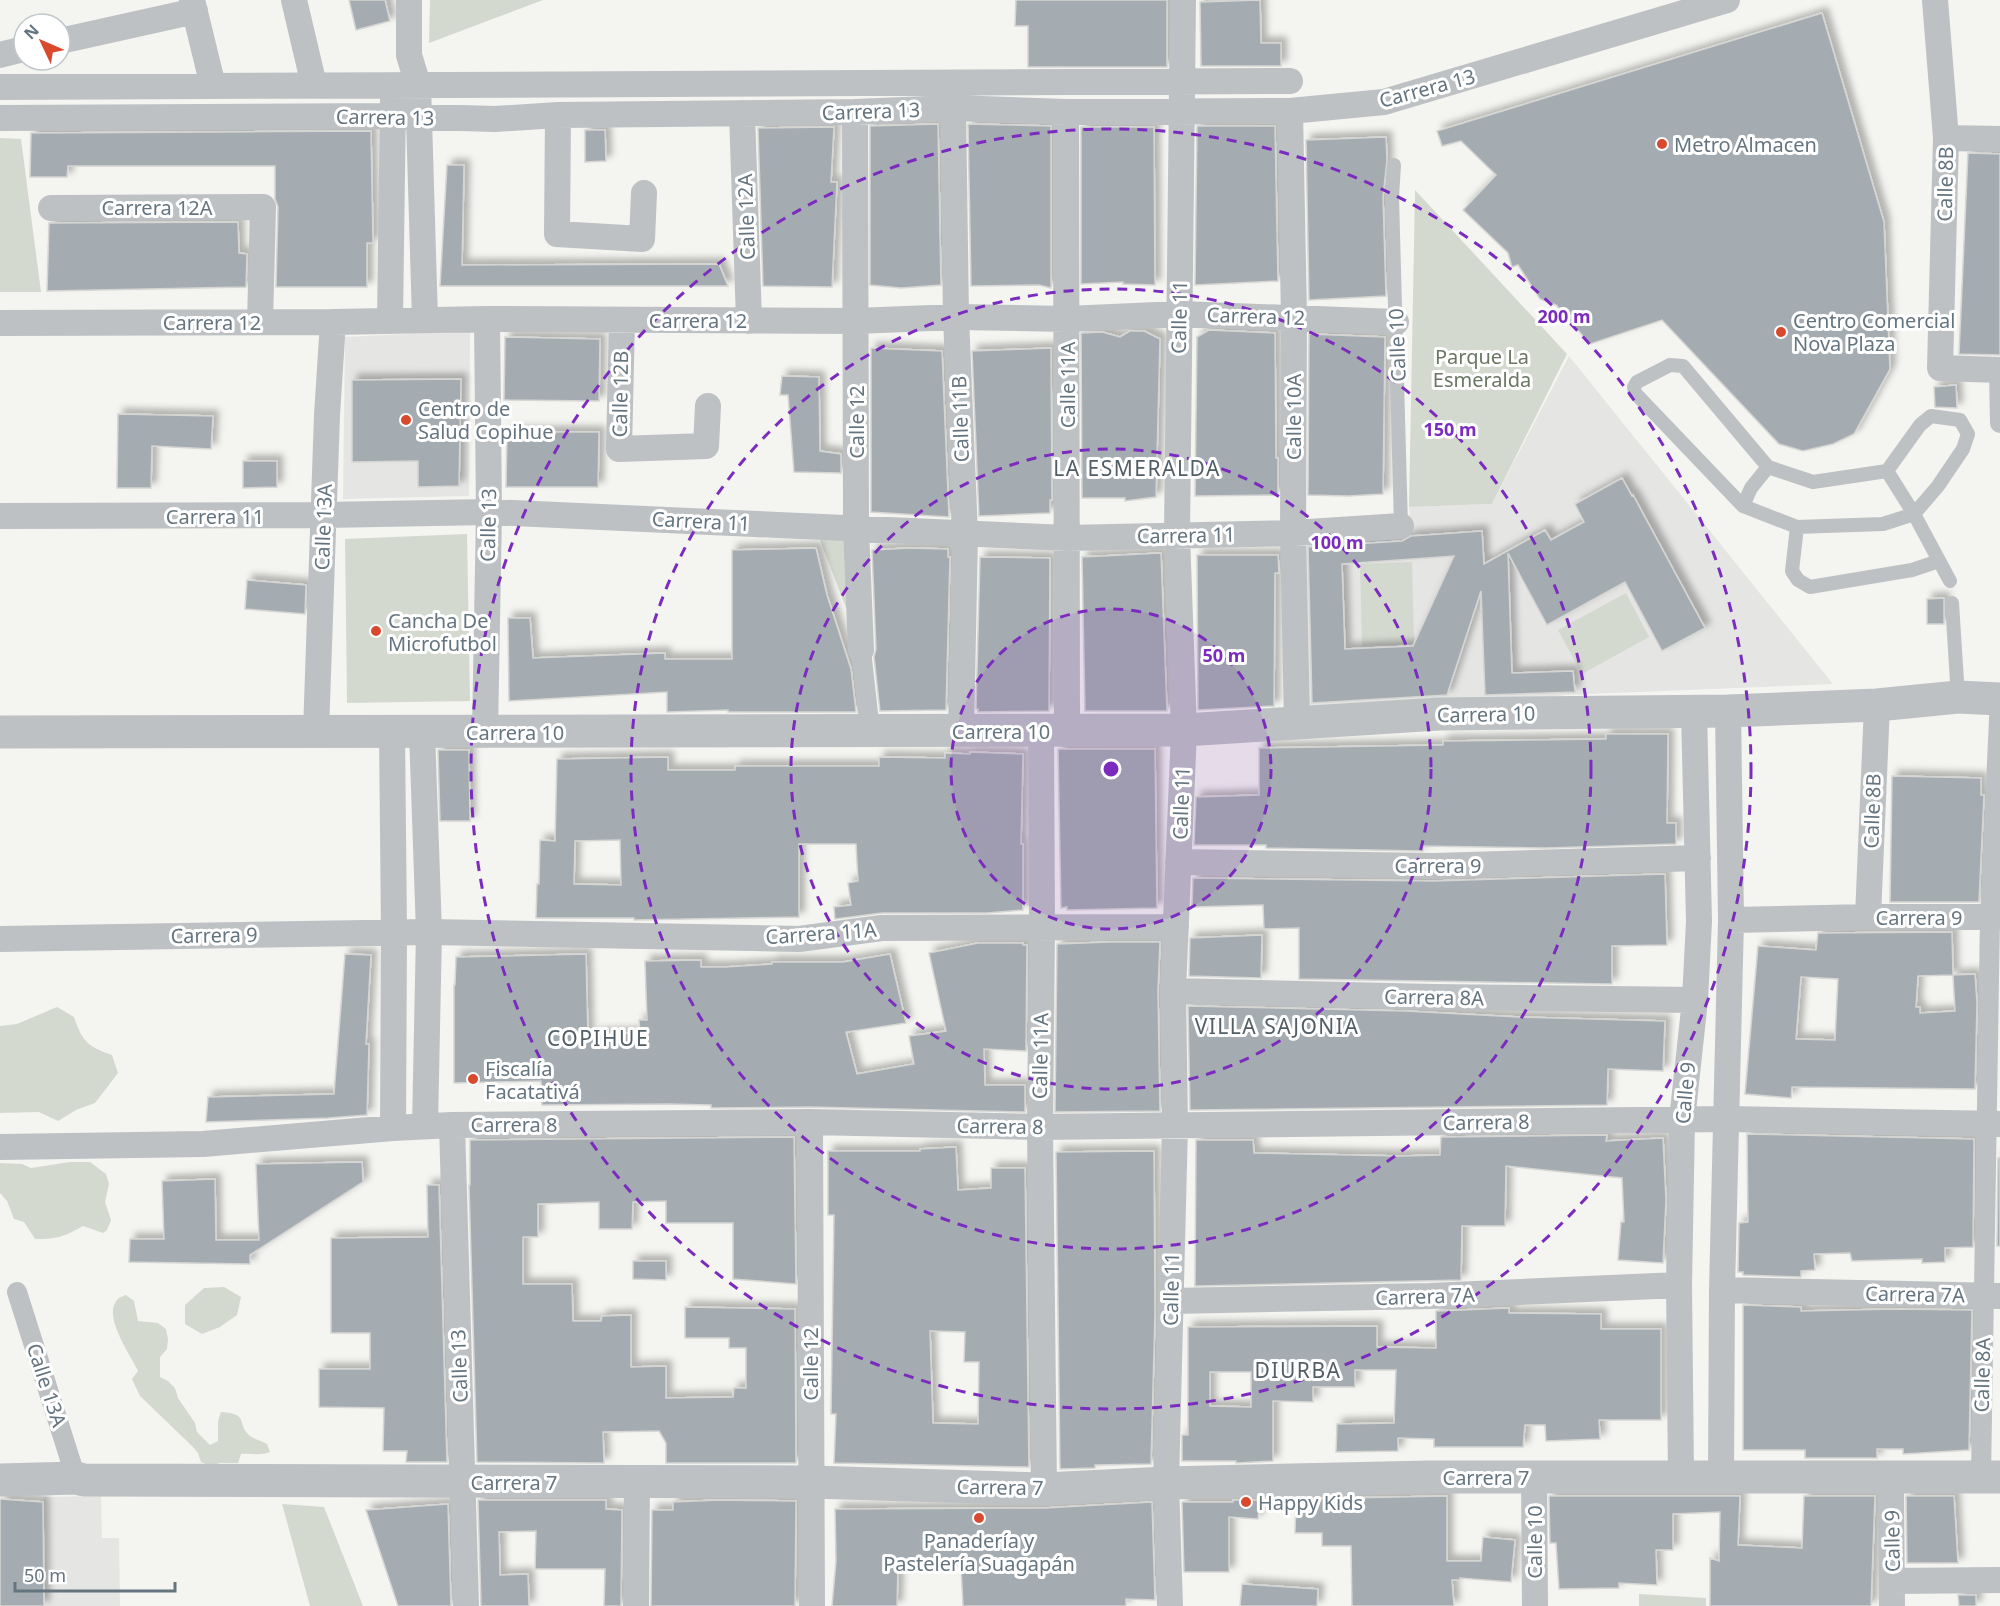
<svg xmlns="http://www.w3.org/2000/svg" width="2000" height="1606" font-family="'Noto Sans',sans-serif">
<defs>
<filter id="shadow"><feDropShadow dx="5.5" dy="-5.5" stdDeviation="3" flood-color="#0004"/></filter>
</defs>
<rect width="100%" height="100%" fill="#f4f4f0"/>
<!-- built -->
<path fill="#e5e5e4" d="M470,331L469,496L343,499L345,337Z
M1569,356L1833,684L1566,695L1297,723L1293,533L1411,530L1409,507L1492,504Z
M101,1496L102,1538H119L120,1606H45L43,1497Z"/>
<!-- green -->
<path fill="#d4d9d0" d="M430,0H543L429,43Z
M0,138L21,139L41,292H0Z
M1415,190L1567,354L1492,504L1409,507Z
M467,534L470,701L347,703L345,539Z
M818,535H850L848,613Z
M1412,562L1414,644L1362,646L1360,564Z
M1626,593L1649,637L1582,674L1558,630Z
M57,1007L74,1017C82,1041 88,1047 112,1055L118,1073L95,1103L76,1110L58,1121L39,1112L0,1113V1026L17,1024Z
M70,1162H90L106,1174L109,1184L105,1202L111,1220L107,1230L103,1233L83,1226C63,1237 58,1239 35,1239L24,1222L14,1219L7,1201L0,1193V1163L22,1164L31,1168Z
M224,1287L241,1297L237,1315L220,1327L202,1334L185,1324V1305L204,1288Z
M126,1295L134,1301L138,1321L158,1323L166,1329L168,1339L167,1349L160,1357V1377L168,1381L175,1388L178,1398L195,1423L197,1432L210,1445L218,1441V1421L221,1412C250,1414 236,1423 249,1435C253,1439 262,1441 267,1444L270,1452C260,1456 252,1453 241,1454L238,1463H220L210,1466L201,1462L198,1453L192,1446L140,1396L132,1379L138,1371C131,1355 101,1315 118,1299C120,1297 123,1296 126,1295Z
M282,1504L324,1507L363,1606H310Z
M1639,1594L1706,1598V1606H1639Z"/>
<!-- building -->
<path fill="#a4acb1" stroke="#d5d5d3" stroke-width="1.5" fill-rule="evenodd" filter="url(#shadow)" d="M349,0H385L390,21L356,30Z
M1016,0H1167V67H1028V26H1015Z
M1260,0L1261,43H1281V66H1201L1200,2Z
M1822,13L1884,222L1890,369L1854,434L1833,444L1803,451L1779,444L1662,320L1590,344L1556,305L1540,299L1518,265L1512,267L1508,253L1463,210L1496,175L1461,141L1442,146L1437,131Z
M938,124L941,285L901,288L870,285V126Z
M968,124L1051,126V288L1039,285L971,286Z
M1197,126H1275L1278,281L1195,285Z
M834,127L831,182H837L832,287L763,286L758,128Z
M1081,127H1154L1155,285L1123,284V282L1081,284Z
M585,130H605L606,161L585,162Z
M371,131L373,243H367V287H276L278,207L275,199V166H68L67,177H30L31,133Z
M1386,137L1387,160L1383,197L1386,296L1309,300L1306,140Z
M1968,153L2000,154V355L1959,354Z
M447,165H464L462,265L719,264L728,286H440Z
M238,222L239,253L247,254L246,287L47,291L49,223Z
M1209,330L1275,333L1276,458H1278V495L1195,496L1197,337Z
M1130,331H1144L1160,339L1156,497L1125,501V498H1082L1081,333L1102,332L1120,337Z
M1309,334L1385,337L1383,494L1348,496L1308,495Z
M505,337L600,339L599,401L504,400Z
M871,348L942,351L949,517L871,512Z
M1051,348L1052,500H1050V513L979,516L972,351Z
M782,376L819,377L820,451L841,454V473L794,472L788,395H780Z
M461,379L459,486L418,487V461L352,462V380Z
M1956,385L1957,408L1935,407L1934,387Z
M118,414L213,416L211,449L152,446L151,488H117Z
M507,432H599L598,487H506Z
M243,461H277V487L243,488Z
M1622,478L1632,496L1633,495L1705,628L1662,651L1625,582L1547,625L1508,553L1512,673L1573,671L1575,692L1485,695L1481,591L1447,695L1312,703L1308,547L1402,541L1411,536L1482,531L1484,564L1545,530L1551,540L1584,522L1575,504ZM1454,556L1413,646L1345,649L1342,564Z
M816,548L827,595L851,669L856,712H728V710L667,712V692L509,701L508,618H530L533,658L665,653V659H732V550Z
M909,548L948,549V557H950L946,710L880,711L874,657L876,649L872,550Z
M1161,553L1167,711H1085L1082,557Z
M1197,555H1278L1279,573H1275L1274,706L1198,710Z
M980,557L1050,558L1049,711L978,712V709H976Z
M247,580L306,585L305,614L245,609Z
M1944,598V624H1927V599Z
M1606,734H1668L1667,823H1676V844L1546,848L1423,846V851L1266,848V845H1194L1196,797L1259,795V748L1443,745V741L1606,739Z
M1058,749H1155L1157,908L1067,910V907L1061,908Z
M438,750H469L470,821H440Z
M970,752L1023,754L1021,844H1023V910L987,913H882L835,919L834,907L851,905L848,883L858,881L856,844H799V917L634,920V918H536L537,884H539L540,840L555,841L557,759L668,757V770H735V766H879V757L945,758V753L970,754ZM620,840L621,885L574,884L575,841Z
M1892,776L1981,778V795H1984L1979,902H1890Z
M1665,874L1667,945L1612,946V984L1299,979V928L1264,929L1263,905L1192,907L1193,878L1434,881Z
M1952,932L1953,975L1975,974L1977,1003L1975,1089L1792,1087L1791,1098L1745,1094L1758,946L1816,950L1818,933ZM1953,975L1955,1011L1920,1013V1007H1916L1918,976ZM1801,977L1838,979L1835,1040L1796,1039Z
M1262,935L1261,978L1189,976L1190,938Z
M1109,942H1160L1158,991L1160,1111L1055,1112L1057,944Z
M978,943H1023V945H1027L1026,1051L984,1049L985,1085H1025V1112L810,1107L711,1108V1105L668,1104L542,1105L541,1081L454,1083V985H455L456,957L586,954L588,1038L597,1034L640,1033L639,1020H647L645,961L701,960V967H725L772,964V962H843L890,954L906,1023L846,1032L857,1074L914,1064L909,1036L946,1031L929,953Z
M345,954L371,955L366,1044H369L367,1115L328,1118L206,1122L208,1097L334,1094Z
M1188,1006L1405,1011L1519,1017L1665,1021L1663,1071L1608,1069L1607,1105L1190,1110Z
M1747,1134L1974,1139L1973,1247L1945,1248V1262L1922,1263V1259L1852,1261L1850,1253L1814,1254L1815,1270L1801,1271V1277L1743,1275V1272H1738L1739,1223L1748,1222Z
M1607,1135L1606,1141L1663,1138L1666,1200L1663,1263L1618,1260L1621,1222H1624L1622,1178L1506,1166L1505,1226H1462L1461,1280L1195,1286L1196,1140H1253L1254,1153L1401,1156L1440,1155L1441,1137Z
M794,1137L796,1284L733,1279V1223H666V1201L633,1202L632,1229H599V1202L538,1204V1237H523V1284H572L573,1321H601L602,1316L631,1315V1367L666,1366V1398L733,1397L734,1388H746V1348H729V1338H685V1307L795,1309L796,1463H666V1443L659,1431L603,1432L604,1463L477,1462L469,1185H470V1140Z
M956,1147L958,1190L991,1188V1168H1025L1029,1467L834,1463L836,1414H831L834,1215H828V1151H920V1149ZM930,1331L965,1332L964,1362H979L978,1424L933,1423Z
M1154,1151L1155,1313L1151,1464L1095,1465V1468L1060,1469L1056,1152Z
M1998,1158H2000V1246H1997Z
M362,1162L363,1182L250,1255V1264L129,1262L130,1239H164L162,1181L215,1179L216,1240H259L256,1164Z
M427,1185H439L447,1462H406L407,1451H383L384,1408L319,1407V1369H370V1333H331V1238L428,1237Z
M633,1261H666V1280L633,1279Z
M1743,1305L1801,1307V1311L1897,1309L1972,1310L1969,1450L1903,1454V1449H1877V1458H1805V1450H1743Z
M1509,1308V1313L1601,1314V1329H1661V1420H1599L1600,1439L1546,1441L1545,1425H1525L1523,1447H1434V1439L1398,1438V1451L1336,1452L1337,1424L1394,1423L1396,1370H1355V1387H1313V1402L1273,1401V1461L1236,1463V1461H1182V1435H1188V1327L1377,1326V1347L1436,1348V1311ZM1210,1372H1251V1407L1210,1406Z
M1447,1496V1561H1481L1483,1537L1515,1540L1511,1582L1460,1578V1580H1452L1454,1606H1352L1351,1546H1322V1533H1295L1296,1499Z
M1549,1496H1740L1738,1545L1802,1548L1804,1496H1875L1871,1606H1710V1558L1719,1561L1720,1512L1673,1514V1550H1656L1657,1585L1619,1583V1588L1559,1589L1556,1543H1550Z
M1906,1496H1954L1958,1563H1907Z
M0,1499L43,1502L44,1606H0Z
M478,1500H606V1509L622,1510L621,1606H604L605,1569H535L536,1531L499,1532L500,1575L528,1574L529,1606H481Z
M719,1500L796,1501L795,1606H651L652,1510H673V1502Z
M1233,1500H1260L1258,1519L1229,1517V1572H1184L1182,1502H1233Z
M1152,1502L1155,1600L1126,1599V1606H963L961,1567L898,1566L897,1606H832L836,1561L835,1509L1045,1508Z
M448,1504L451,1606H398L366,1510Z
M1242,1584L1318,1589L1317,1606H1240Z
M1958,1595H1976V1606H1959Z"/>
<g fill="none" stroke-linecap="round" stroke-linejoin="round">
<!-- service -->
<path stroke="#bdc1c4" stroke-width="14" d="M1394,165L1392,197L1401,526
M1670,365L1683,366L1768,467L1813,482L1887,471L1920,425L1931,416L1960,420L1968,434L1963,449L1938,486L1914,514L1883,524L1797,527L1743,506L1635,393L1634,387L1637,382Z
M1887,471L1914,514L1950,581
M1743,506L1751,488L1768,467
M1797,527L1792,571L1798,580L1810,587L1912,570L1939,561
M1952,603L1958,697"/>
<!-- pedestrian -->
<path stroke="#bdc1c4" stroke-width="20" d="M1999,370L2000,423
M861,650L870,731
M17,1292L76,1478
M1981,1477L1990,917L2000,697"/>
<!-- minor -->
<path stroke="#bdc1c4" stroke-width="26" d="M192,0L213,86
M294,0L314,85
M409,0V55L418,85L425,320
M1935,0L1946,138L1940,368L2000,370
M60,41L195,11
M0,55L24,49
M0,87L1290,81
M953,108L956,317L965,535L961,731
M1290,111L1294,317L1293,533L1297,723
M855,112L856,528L861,650
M1066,112L1067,730
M742,113L749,321
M558,115L557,234L642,239L644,193
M0,118L391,116L495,119L558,115L855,112L953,108L1066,112L1290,111L1384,102L1727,0
M1946,138L2000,139
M51,208L263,207L260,322
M622,320L619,449L706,446L708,406
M390,321L393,100
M0,323L333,322L487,319L856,321L956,317L1067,319L1179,314L1396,322
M0,516L324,515L489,512L1067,538L1293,533L1401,526
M1041,730L1042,927L1040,1127L1044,1489
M485,731L489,512L487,319
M316,732L327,415L333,322
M392,732L394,932L393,1128
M422,732L429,932L425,1126
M1178,862L1434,866L1698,858
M1868,917L1877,705
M1731,920L1868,917H2000
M0,939L429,932L799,939L882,928L1176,927
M1173,991L1433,997L1695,1000
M810,1122L812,1606
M452,1125L466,1606
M0,1147L203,1144L393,1128L452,1125L810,1122L1040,1127L1727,1119L2000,1124
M1722,1290L2000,1296
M1171,1301L1430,1296L1679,1285
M1681,1476L1679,1285L1682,1120L1695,1000L1699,921L1694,711
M1721,1476L1722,1290L1731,920L1728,711
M1534,1477L1535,1606
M1885,1478L1891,1489L1892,1606
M1892,1581L2000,1580
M636,1606L637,1482
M1170,1606L1166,1483L1175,1125L1173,991L1184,730L1177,535L1183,0"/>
<!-- tertiary -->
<path stroke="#bdc1c4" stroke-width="33" d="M0,732L1184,730L1439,714L1728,711L1877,705L1958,697L2000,699
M0,1480L76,1478L84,1480L811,1482L1044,1489L1166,1483L1429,1477H2000"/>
</g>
<!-- distance rings -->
<circle cx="1111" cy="769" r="160" fill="#7b2cbf" fill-opacity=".12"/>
<g fill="none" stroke="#7b2cbf" stroke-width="3" stroke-dasharray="10 8">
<circle cx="1111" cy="769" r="160"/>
<circle cx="1111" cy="769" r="320"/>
<circle cx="1111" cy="769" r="480"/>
<circle cx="1111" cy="769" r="640"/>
</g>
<!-- markers -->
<g fill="#d8492d" stroke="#fff" stroke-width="2">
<circle cx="1662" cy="144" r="6"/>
<circle cx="1781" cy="332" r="6"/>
<circle cx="406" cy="420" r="6"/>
<circle cx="376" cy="631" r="6"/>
<circle cx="473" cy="1079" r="6"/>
<circle cx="1246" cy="1502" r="6"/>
<circle cx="979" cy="1518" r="6"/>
</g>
<g text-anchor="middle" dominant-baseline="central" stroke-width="6" stroke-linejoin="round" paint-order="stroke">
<!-- street labels -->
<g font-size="20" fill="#657580" stroke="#fff">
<text transform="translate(1427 88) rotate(-15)">Carrera 13</text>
<text transform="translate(871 111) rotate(-2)">Carrera 13</text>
<text transform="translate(385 117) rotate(1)">Carrera 13</text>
<text transform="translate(1945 184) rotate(-89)">Calle 8B</text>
<text x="157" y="207">Carrera 12A</text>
<text transform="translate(746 217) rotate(-92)">Calle 12A</text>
<text transform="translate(1256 316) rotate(2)">Carrera 12</text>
<text transform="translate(1179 317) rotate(-89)">Calle 11</text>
<text x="698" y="320">Carrera 12</text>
<text x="212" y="322">Carrera 12</text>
<text transform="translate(1397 345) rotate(-92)">Calle 10</text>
<text transform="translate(1067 385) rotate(-90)">Calle 11A</text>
<text transform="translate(620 394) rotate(-89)">Calle 12B</text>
<text transform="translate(1293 417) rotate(-90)">Calle 10A</text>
<text transform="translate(960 419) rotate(-92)">Calle 11B</text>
<text transform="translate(856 422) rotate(-90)">Calle 12</text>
<text x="215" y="516">Carrera 11</text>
<text transform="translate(701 521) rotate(3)">Carrera 11</text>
<text transform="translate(488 525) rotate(-89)">Calle 13</text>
<text transform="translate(323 527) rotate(-88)">Calle 13A</text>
<text transform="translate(1186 535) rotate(-1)">Carrera 11</text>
<text transform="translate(1486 714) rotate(-1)">Carrera 10</text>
<text x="1001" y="731">Carrera 10</text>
<text x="515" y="732">Carrera 10</text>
<text transform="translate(1181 803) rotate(-88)">Calle 11</text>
<text transform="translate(1872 811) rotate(-88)">Calle 8B</text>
<text x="1438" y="865">Carrera 9</text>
<text x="1919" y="917">Carrera 9</text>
<text transform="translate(821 933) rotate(-4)">Carrera 11A</text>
<text transform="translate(214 935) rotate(-1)">Carrera 9</text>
<text transform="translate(1434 997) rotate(1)">Carrera 8A</text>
<text transform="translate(1040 1056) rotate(-89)">Calle 11A</text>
<text transform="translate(1685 1093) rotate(-85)">Calle 9</text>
<text transform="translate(1486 1122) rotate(-1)">Carrera 8</text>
<text x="514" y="1124">Carrera 8</text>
<text transform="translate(1000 1126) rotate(1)">Carrera 8</text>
<text transform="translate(1171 1289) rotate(-89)">Calle 11</text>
<text transform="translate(1915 1294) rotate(1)">Carrera 7A</text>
<text transform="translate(1425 1296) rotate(-2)">Carrera 7A</text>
<text transform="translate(810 1364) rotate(-90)">Calle 12</text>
<text transform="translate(459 1366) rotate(-92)">Calle 13</text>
<text transform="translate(1982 1375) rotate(-89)">Calle 8A</text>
<text transform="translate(47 1385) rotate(72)">Calle 13A</text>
<text x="1486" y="1477">Carrera 7</text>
<text x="514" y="1482">Carrera 7</text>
<text transform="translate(1000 1487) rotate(1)">Carrera 7</text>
<text transform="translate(1892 1541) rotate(-91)">Calle 9</text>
<text transform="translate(1534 1542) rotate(-90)">Calle 10</text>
</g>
<!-- poi labels -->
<g font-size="20" fill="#657580" stroke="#fff" text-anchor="start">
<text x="1674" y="144">Metro Almacen</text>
<text x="1793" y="320">Centro Comercial<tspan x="1793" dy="23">Nova Plaza</tspan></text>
<text x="418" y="408">Centro de<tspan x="418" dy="23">Salud Copihue</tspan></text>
<text x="388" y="620">Cancha De<tspan x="388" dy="23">Microfutbol</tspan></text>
<text x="485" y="1068">Fiscalía<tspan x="485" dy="23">Facatativá</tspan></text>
<text x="1258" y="1502">Happy Kids</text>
<text x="979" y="1540" text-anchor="middle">Panadería y<tspan x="979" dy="23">Pastelería Suagapán</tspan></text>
</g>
<!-- park labels -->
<g font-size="20" fill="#697763" stroke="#fff">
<text x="1482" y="356">Parque La<tspan x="1482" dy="23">Esmeralda</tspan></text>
</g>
<!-- neighbourhood labels -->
<g font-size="21" letter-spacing="1.5" fill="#525e65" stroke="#fff">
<text x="1137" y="468">LA ESMERALDA</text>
<text x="1277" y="1026">VILLA SAJONIA</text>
<text x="598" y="1038">COPIHUE</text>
<text x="1298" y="1370">DIURBA</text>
</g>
</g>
<circle cx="1111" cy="769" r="9" fill="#7b2cbf" stroke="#fff" stroke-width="3"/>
<g font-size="18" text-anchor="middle" font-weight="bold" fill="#7b2cbf" stroke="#fff" stroke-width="6" stroke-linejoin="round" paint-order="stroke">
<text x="1564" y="323">200 m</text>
<text x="1450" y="436">150 m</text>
<text x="1337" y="549">100 m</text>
<text x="1224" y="662">50 m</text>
</g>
<!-- north arrow -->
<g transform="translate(42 42) rotate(314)"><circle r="28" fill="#ffffff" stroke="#c1c8cc" stroke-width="1.5"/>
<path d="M0-4.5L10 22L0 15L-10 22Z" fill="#d8492d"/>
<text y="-9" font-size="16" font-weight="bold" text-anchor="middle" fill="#657580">N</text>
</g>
<!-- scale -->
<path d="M15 1582v9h160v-9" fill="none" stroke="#657580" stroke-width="3"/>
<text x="24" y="1582" font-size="18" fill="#657580" stroke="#ffffff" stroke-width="4.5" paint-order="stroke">50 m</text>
</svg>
